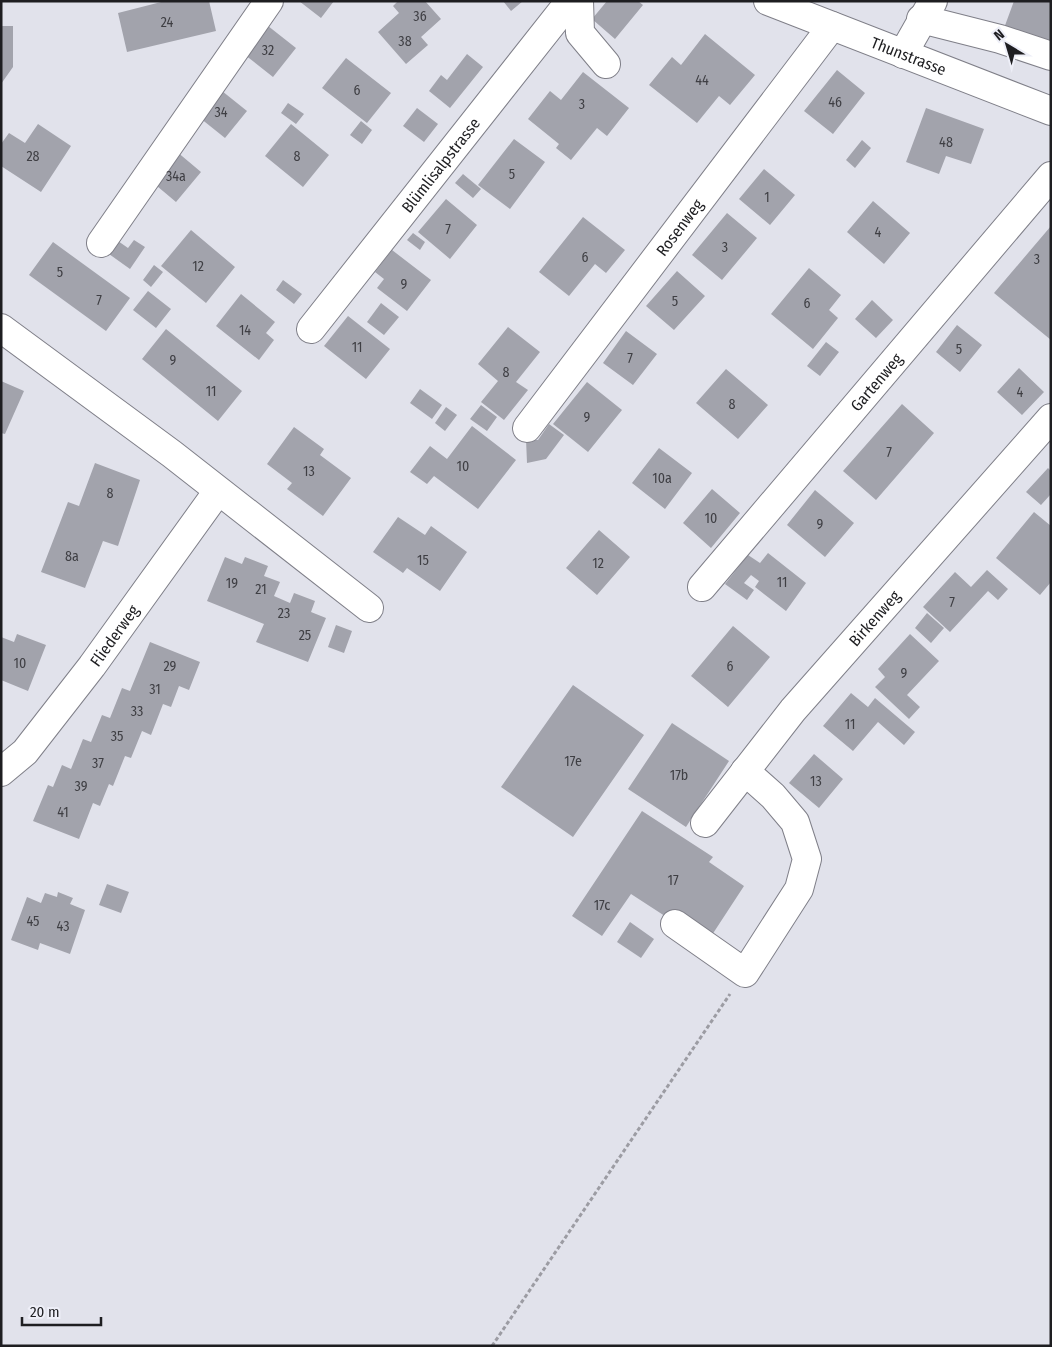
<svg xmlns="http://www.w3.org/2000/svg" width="1052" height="1347" font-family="'Fira Sans Condensed',sans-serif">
<rect width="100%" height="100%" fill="#e1e2eb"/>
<!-- building -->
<path fill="#a2a3ac" d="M165,1H209L216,31L127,52L118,13Z
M299,1H334L321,18Z
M398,1H425L441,19L421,37L428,45L406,64L378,32L399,13L393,6Z
M503,1H523L511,11Z
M607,1H638L643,5L615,39L592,19Z
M1014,1H1051V65L996,50Z
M263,22L296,48L273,77L240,51Z
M1,26H13V67L1,84Z
M705,34L755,75L730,105L719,96L697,123L649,85L672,57L681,65Z
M467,54L483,67L450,108L429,91L441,75L447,80Z
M346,58L391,93L367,123L322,88Z
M837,70L865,93L833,134L804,111Z
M583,72L629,108L607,136L597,128L571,160L556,148L559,144L528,119L550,91L561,100Z
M217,87L247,111L225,138L195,114Z
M288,103L304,114L296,124L281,113Z
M417,108L438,124L424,142L403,126Z
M926,108L984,129L971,164L946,156L939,174L906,162Z
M361,121L372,130L362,144L350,135Z
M38,124L71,146L41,192L1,166V144L9,133L25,143Z
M291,124L329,155L303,187L265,156Z
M514,139L545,162L510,209L478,185Z
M862,140L871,148L855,168L846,160Z
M176,151L201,172L176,202L151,181Z
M764,169L795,195L770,225L739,199Z
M463,174L481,189L473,198L455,183Z
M446,199L477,225L450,259L418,232Z
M873,201L910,233L884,264L847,232Z
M727,213L757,238L722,280L692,255Z
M583,217L625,250L606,273L595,264L569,296L539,272Z
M1051,226V340L994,293Z
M191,230L235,267L206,303L161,266Z
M413,233L425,242L420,250L407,240Z
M134,240L145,247L130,269L109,254L118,241L128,248Z
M53,242L130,298L106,331L29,275Z
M392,250L431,280L407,311L377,288L384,279L375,272Z
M154,265L163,272L151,287L143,280Z
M809,268L841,295L829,310L838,318L813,349L771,314Z
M677,271L705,296L674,330L646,306Z
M283,280L302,294L294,304L276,290Z
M148,291L171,309L156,328L133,310Z
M241,294L275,322L266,333L274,340L259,360L216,326Z
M872,300L893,320L876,338L855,319Z
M381,303L399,317L384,335L367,322Z
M348,316L390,349L366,379L324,346Z
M957,325L982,345L960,372L936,352Z
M508,327L540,352L516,382L528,390L504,420L481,402L498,381L478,364Z
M166,329L242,391L218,421L142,359Z
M626,331L657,354L633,385L603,363Z
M826,342L839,352L820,376L807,366Z
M1019,368L1044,392L1022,415L997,392Z
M726,369L768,405L738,439L696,403Z
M1,381L24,391L5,434L1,433Z
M587,382L622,410L588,452L553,424Z
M420,389L442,405L432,419L410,403Z
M902,404L934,433L876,500L843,471Z
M481,405L497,417L487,431L470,419Z
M446,407L457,415L445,431L435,423Z
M549,424L564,435L546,459L527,463L526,439L538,440Z
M472,426L516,460L478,509L434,476L427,484L410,472L430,446L447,459Z
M294,427L324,449L320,455L351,478L323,516L287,489L292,483L267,464Z
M659,448L692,473L665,509L632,483Z
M95,463L140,480L118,546L103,541L85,588L41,572L68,502L79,506Z
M1048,468L1051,471V494L1041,505L1026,492Z
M712,489L740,513L711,548L683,523Z
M815,490L854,523L825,557L787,525Z
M1034,512L1051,526V582L1040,595L996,558Z
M398,517L425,535L431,526L467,552L440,591L407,568L403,573L373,552Z
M599,530L630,557L597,595L566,568Z
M768,553L806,583L786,611L755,587L759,581L751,575L744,583L754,590L747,600L725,584L748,555L760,563Z
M225,557L242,564L245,557L268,566L264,576L280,582L274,596L290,603L294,593L315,601L311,612L326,618L308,662L256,642L264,624L207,601Z
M987,570L1008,589L998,600L988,591L950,632L923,607L955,572L971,587Z
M927,613L944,628L931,643L915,628Z
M336,625L352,631L344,653L328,647Z
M733,626L770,657L728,707L691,676Z
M17,634L46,645L28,691L1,680V637L14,642Z
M910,634L939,661L907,695L920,707L909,719L875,687L885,677L878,669Z
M150,642L200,662L189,690L179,686L171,707L163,704L151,735L142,731L131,758L125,756L113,786L109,784L100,806L93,803L79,839L33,821L48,785L53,787L62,765L71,769L83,739L91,742L102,715L110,718L122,688L130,691Z
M573,685L644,735L573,837L501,787Z
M851,693L868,707L875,698L915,732L904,745L878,722L853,751L823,726Z
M672,723L729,761L686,827L628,789Z
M814,754L843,779L819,808L789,783Z
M642,811L713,857L709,862L744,886L710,938L671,920L631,894L602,936L572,916Z
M107,884L129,892L121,913L99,905Z
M58,892L73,898L70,904L85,910L70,954L40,943L38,950L11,940L27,897L41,903L45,893L57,897Z
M630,922L654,939L641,958L617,942Z"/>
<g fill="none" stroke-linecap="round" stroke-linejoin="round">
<defs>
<g id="minor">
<path d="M579,1L580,33L606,64"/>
<path d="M921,19L1000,39L1051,56"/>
<path d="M903,54L933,1"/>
<path d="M101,243L269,1"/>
<path d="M1,328L172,454L369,608"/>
<path id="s1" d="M311,329L570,1"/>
<path id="s2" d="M527,428L832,26"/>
<path id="s3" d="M702,587L1051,176"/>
<path id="s4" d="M1,772L25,752L92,666L218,491"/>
<path id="s5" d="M705,823L793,710L1051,418"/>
<path d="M675,924L745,973L799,889L807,859L795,822L773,796L745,771"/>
</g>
<g id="major">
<path id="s6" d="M768,1L1051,111"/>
</g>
</defs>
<!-- minor casing -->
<use href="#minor" stroke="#7f7f88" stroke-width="30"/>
<!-- major casing -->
<use href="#major" stroke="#7f7f88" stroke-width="30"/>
<!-- path -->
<path stroke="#9c9ca3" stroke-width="3" stroke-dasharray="4 2.5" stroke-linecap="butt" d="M492,1346L730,994"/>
<!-- minor -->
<use href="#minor" stroke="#fff" stroke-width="28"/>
<!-- major -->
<use href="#major" stroke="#fff" stroke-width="28"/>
</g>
<g text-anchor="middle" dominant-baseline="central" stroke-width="4.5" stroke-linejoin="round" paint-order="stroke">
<!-- number labels -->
<g font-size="14" fill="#3f3f44">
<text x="420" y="16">36</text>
<text x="167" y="22">24</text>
<text x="405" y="41">38</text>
<text x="268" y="50">32</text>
<text x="702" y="80">44</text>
<text x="357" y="90">6</text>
<text x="835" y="102">46</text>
<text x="582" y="104">3</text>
<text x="221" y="112">34</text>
<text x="946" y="142">48</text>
<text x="33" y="156">28</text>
<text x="297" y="156">8</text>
<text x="512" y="174">5</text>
<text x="176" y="176">34a</text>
<text x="767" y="197">1</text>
<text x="448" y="229">7</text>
<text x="878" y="232">4</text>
<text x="725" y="247">3</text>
<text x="585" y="257">6</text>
<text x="1037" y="259">3</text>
<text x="198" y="266">12</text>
<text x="60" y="272">5</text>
<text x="404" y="284">9</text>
<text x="99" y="300">7</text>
<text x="675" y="301">5</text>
<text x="807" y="303">6</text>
<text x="245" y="330">14</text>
<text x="357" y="347">11</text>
<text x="959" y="349">5</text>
<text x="630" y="358">7</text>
<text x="173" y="360">9</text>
<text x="506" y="372">8</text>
<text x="211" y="391">11</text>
<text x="1020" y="392">4</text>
<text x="732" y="404">8</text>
<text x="587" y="417">9</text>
<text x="889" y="452">7</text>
<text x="463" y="466">10</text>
<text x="309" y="471">13</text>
<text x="662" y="478">10a</text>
<text x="110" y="493">8</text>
<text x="711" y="518">10</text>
<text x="820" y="524">9</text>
<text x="72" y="556">8a</text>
<text x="423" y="560">15</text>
<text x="598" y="563">12</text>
<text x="782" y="582">11</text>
<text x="232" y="583">19</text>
<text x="261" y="589">21</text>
<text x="952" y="602">7</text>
<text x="284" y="613">23</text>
<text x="305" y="635">25</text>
<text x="20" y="663">10</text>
<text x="170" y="666">29</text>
<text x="730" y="666">6</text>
<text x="904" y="673">9</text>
<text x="155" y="689">31</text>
<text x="137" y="711">33</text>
<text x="850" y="724">11</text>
<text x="117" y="736">35</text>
<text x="573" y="761">17e</text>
<text x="98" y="763">37</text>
<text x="679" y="775">17b</text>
<text x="816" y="781">13</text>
<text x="81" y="786">39</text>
<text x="63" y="812">41</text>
<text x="673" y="880">17</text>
<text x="602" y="905">17c</text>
<text x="33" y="921">45</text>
<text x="63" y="926">43</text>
</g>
<!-- street labels -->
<g font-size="16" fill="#1e1e21" stroke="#eeeff8">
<text stroke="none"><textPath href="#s6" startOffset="151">Thunstrasse</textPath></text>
<text stroke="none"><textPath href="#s1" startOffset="209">Blümlisalpstrasse</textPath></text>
<text stroke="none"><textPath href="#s2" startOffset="252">Rosenweg</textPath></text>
<text stroke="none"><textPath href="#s3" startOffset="269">Gartenweg</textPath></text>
<text stroke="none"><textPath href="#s5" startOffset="266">Birkenweg</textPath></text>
<text stroke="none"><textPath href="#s4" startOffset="178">Fliederweg</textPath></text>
</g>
</g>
<!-- border -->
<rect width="1052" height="1347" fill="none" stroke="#1e1e21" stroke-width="5"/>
<!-- north arrow -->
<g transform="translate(1007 45) rotate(322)" stroke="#eeeff8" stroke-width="4" paint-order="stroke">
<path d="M0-4L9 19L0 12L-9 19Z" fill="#1e1e21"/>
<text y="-8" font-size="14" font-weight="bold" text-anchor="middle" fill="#1e1e21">N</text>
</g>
<!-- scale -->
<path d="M22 1317v8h79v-8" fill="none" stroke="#1e1e21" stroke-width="2.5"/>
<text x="30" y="1317" font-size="15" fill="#1e1e21" stroke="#eeeff8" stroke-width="4" paint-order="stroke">20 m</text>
</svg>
